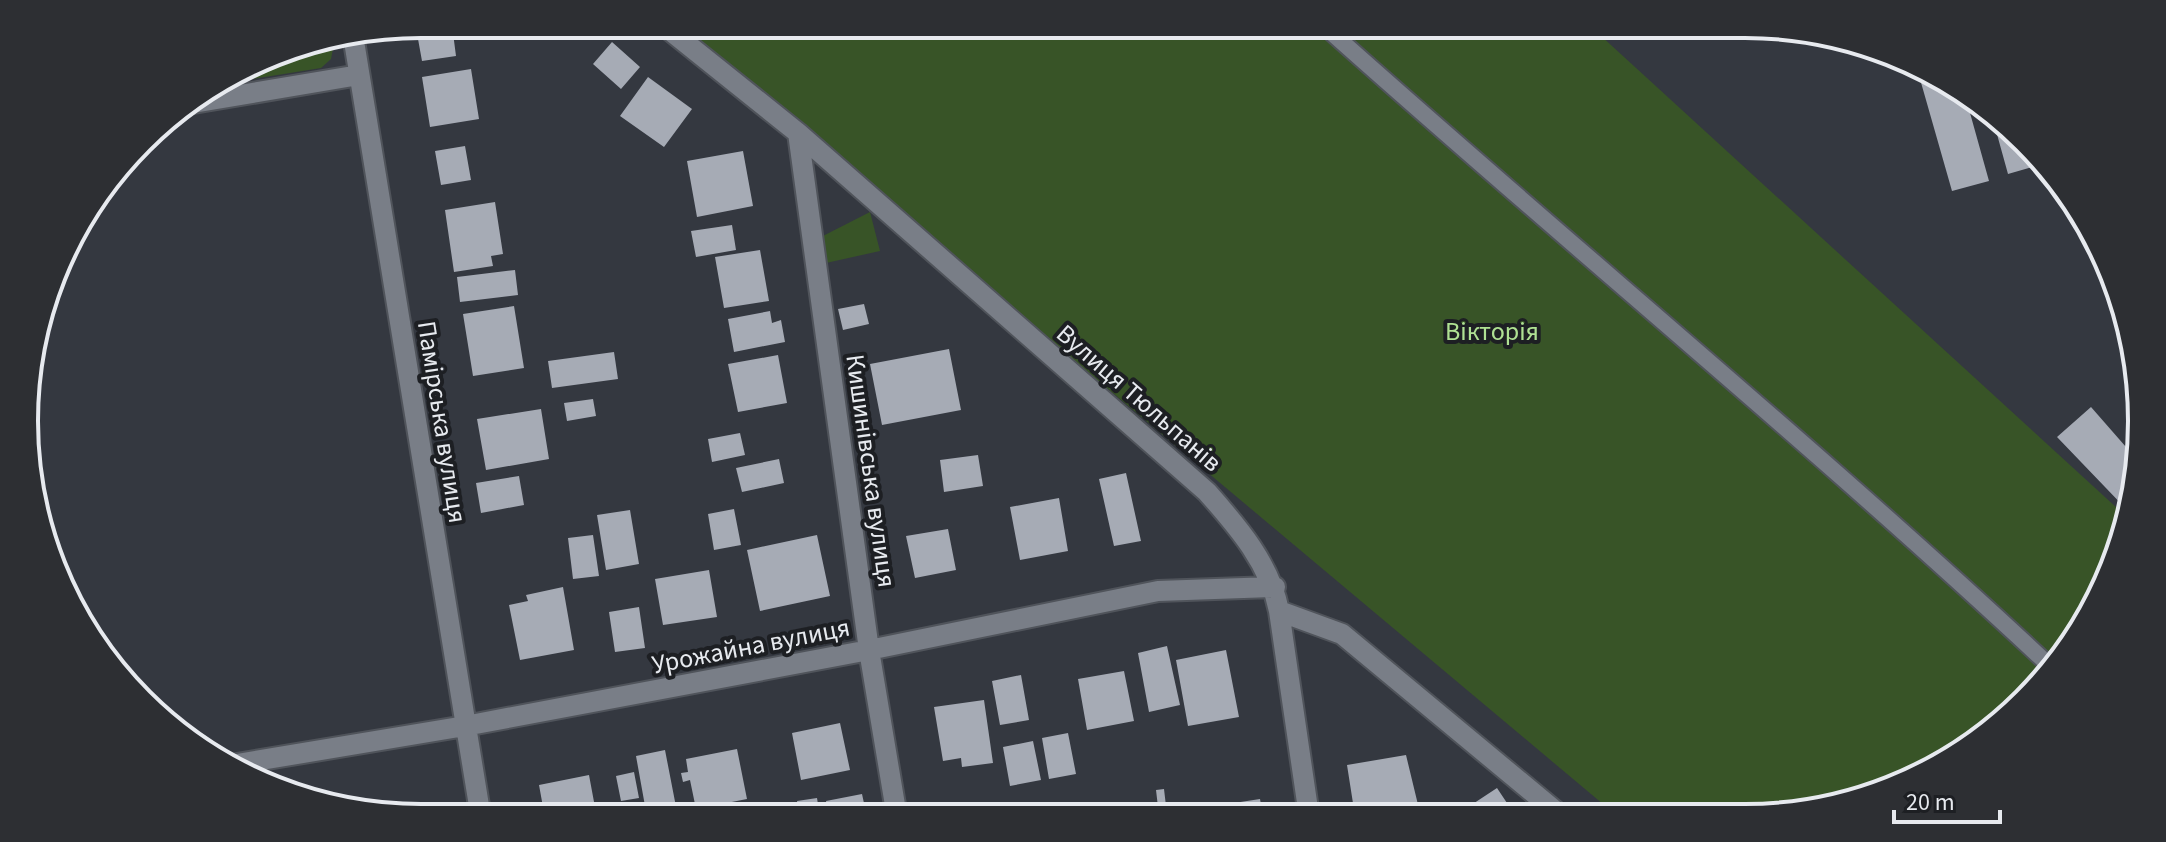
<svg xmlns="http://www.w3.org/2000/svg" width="2166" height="842" font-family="'Source Sans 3',sans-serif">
<rect width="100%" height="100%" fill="#343840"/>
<!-- green -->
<path fill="#385427" d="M682,24H1588L2129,519L2128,524L2075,641L2007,719L1920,777L1797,815H1616L760,97Z
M335,38L331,59L321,68L227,83L264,62L322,52L321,41Z
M870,212L880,251L826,263L819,238Z"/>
<!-- building -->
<path fill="#a6abb5" d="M485,24L486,33L466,36L465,27Z
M453,33L456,56L422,61L418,39Z
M612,42L640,67L621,89L593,64Z
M471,69L479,119L430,127L422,77Z
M1918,72L1965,95L1989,181L1952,191Z
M648,77L692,109L664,147L620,116Z
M1990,109L2039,165L2008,174Z
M465,146L471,180L441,185L435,151Z
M743,151L753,206L697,217L687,161Z
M495,202L503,254L491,256L493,266L454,272L445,210Z
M732,225L736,250L696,257L691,231Z
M760,250L769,301L724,308L715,257Z
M515,270L518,295L460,302L457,277Z
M864,304L869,324L843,330L838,309Z
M514,306L524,368L473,376L463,314Z
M770,311L772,323L781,320L785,342L734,352L728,319Z
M949,349L961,410L882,425L870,364Z
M614,352L618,379L552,388L548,361Z
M778,355L787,403L738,412L728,364Z
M593,399L596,416L567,421L564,403Z
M2091,407L2133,455L2129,512L2057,437Z
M541,409L549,459L486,470L477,419Z
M740,433L745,455L712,462L708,439Z
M978,455L983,486L944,492L940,460Z
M779,459L784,483L742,492L736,468Z
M1126,473L1141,541L1114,546L1099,479Z
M519,476L524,505L481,513L476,483Z
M1059,498L1068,551L1020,560L1010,507Z
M734,509L741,545L714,550L708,514Z
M630,510L639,564L606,570L597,515Z
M948,529L956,570L915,578L906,536Z
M593,535L599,576L573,579L568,538Z
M817,535L830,596L760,611L747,550Z
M709,570L717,617L663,625L655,579Z
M563,587L574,650L520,660L509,605L528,601L526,595Z
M639,607L645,648L615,652L609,612Z
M1167,646L1180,705L1149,712L1138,653Z
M1226,650L1239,717L1188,726L1176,660Z
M1124,671L1134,721L1087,730L1078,679Z
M1021,675L1029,720L1000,725L992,681Z
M984,700L993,763L962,767L961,758L943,761L934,707Z
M840,723L850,770L801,780L792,733Z
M1068,733L1076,774L1049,779L1042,738Z
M1033,741L1041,780L1010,786L1003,747Z
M737,749L747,799L696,809L690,780L683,782L681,773L688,772L686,759Z
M665,750L678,817H647L636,756Z
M1406,755L1420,813L1355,816L1347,765Z
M634,772L639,798L621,801L616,776Z
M589,775L597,818H545L539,785Z
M1497,788L1515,815H1456Z
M1164,789L1166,806L1158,807L1156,790Z
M862,794L867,817H829L826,801Z
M817,798L820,817H800L797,801Z
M1260,799L1263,816H1210L1208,807Z"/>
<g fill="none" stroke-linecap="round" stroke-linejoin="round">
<defs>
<path id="lane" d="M1322,24C1564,241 1815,446 2052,668"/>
<path id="street" d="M662,24L798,133L1207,492C1238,527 1270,564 1279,611L1342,634L1560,815
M353,35L481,818
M193,103L359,75
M798,133L869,650L897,817
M1279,611L1309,816
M237,764L465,726L869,650L1158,591L1275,587"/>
</defs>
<!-- lane casing -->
<use href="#lane" stroke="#50545b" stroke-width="20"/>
<!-- street casing -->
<use href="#street" stroke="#50545b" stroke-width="24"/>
<!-- lane -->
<use href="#lane" stroke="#797e87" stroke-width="16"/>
<!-- street -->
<use href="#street" stroke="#797e87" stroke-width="20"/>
</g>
<g text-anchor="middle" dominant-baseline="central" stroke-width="8" stroke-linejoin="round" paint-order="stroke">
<!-- park labels -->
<g font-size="26" fill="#afe193" stroke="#1d1f23">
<text x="1492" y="331">Вікторія</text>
</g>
<!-- street labels -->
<g font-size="26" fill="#e7eaef" stroke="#1d1f23">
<text transform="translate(1139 398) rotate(41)">Вулиця Тюльпанів</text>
<text transform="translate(442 422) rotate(81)">Памірська вулиця</text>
<text transform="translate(871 471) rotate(82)">Кишинівська вулиця</text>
<text transform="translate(751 646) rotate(-11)">Урожайна вулиця</text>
</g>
</g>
<!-- crop -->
<path d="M0 0H2166V842H0ZM421 38H1745A383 383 0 0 1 2128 421V421A383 383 0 0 1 1745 804H421A383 383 0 0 1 38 421V421A383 383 0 0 1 421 38Z" fill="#2d2f33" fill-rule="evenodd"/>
<path fill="none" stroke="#e7eaef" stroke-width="4" d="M421 38H1745A383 383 0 0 1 2128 421V421A383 383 0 0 1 1745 804H421A383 383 0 0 1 38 421V421A383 383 0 0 1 421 38Z"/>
<!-- scale -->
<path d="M1894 810v12h106v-12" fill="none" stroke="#e7eaef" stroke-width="4"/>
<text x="1906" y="810" font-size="24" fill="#e7eaef" stroke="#1d1f23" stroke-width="6" paint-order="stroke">20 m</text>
</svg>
